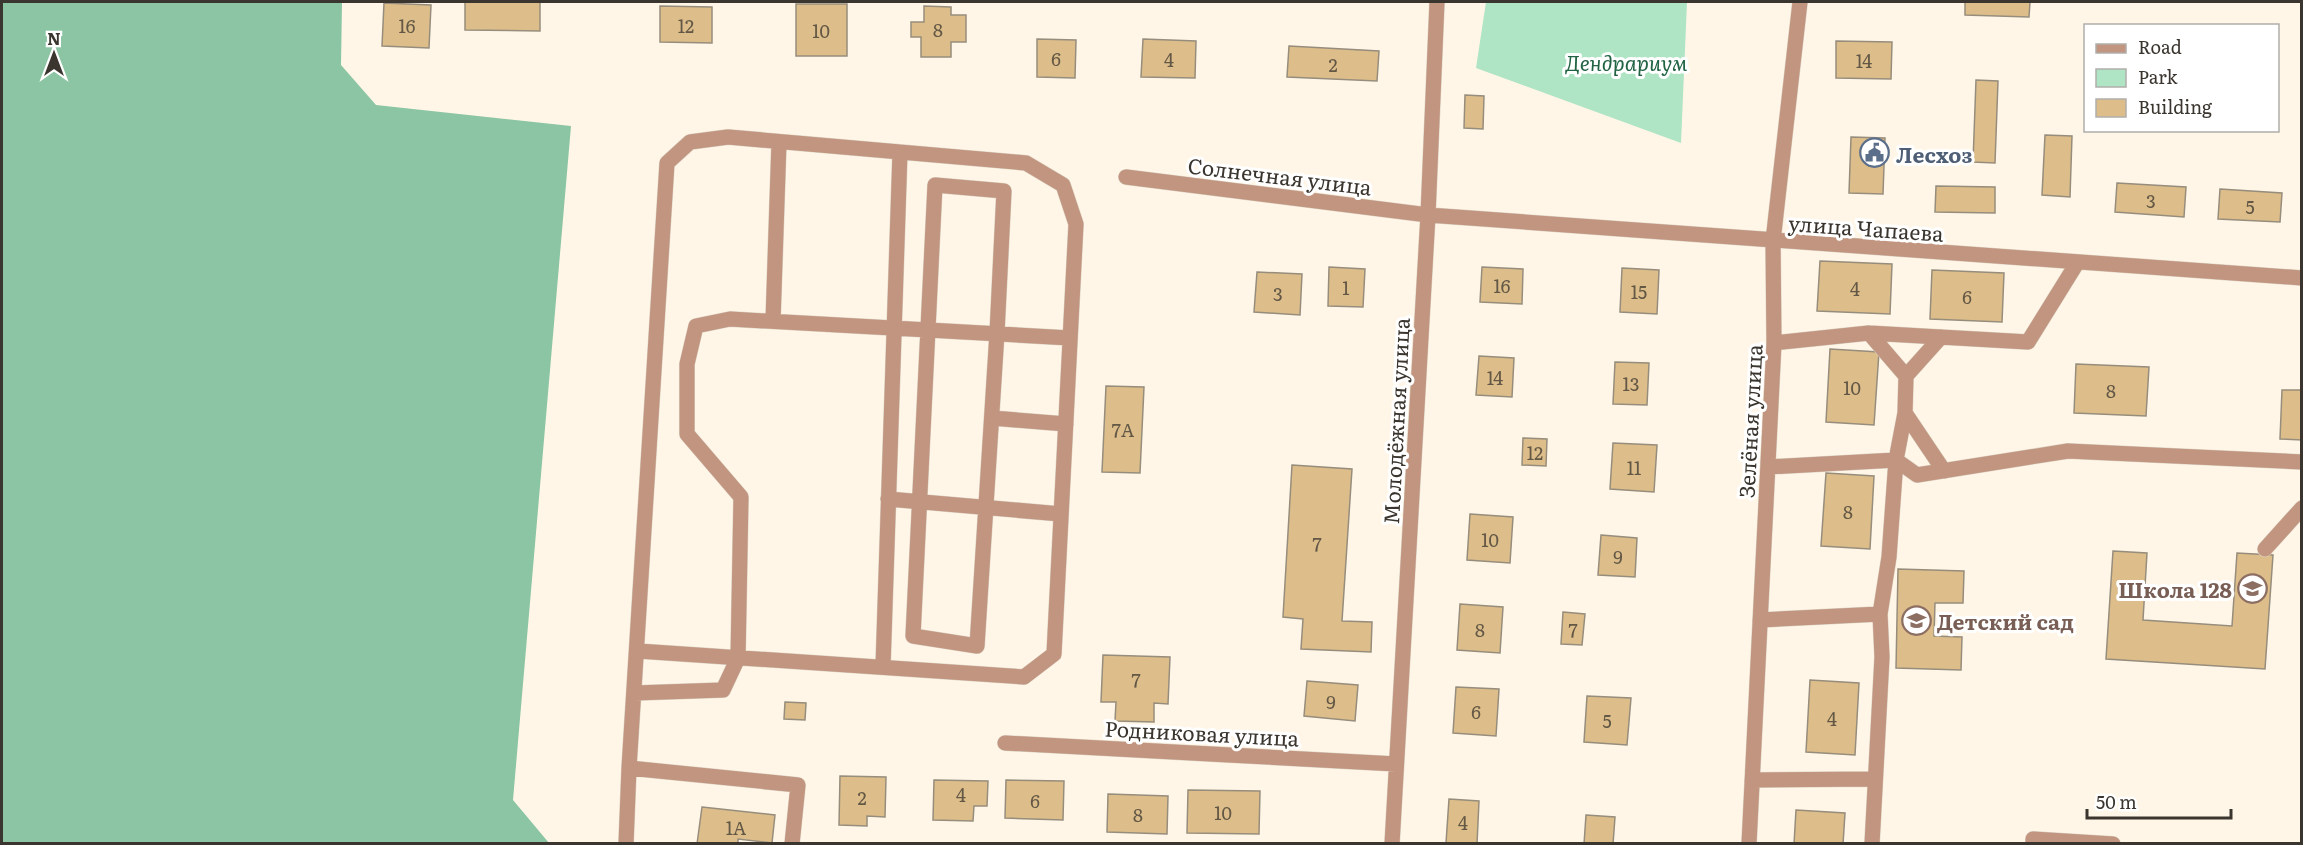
<svg xmlns="http://www.w3.org/2000/svg" width="2303" height="845" font-family="Literata,serif">
<rect width="100%" height="100%" fill="#fff6e7"/>
<!-- green -->
<path fill="#afe4c5" d="M1486,2H1687L1681,143L1476,68Z"/>
<!-- forest -->
<path fill="#8bc5a3" d="M2,2H342L341,65L376,105L571,126L513,800L549,843H2Z"/>
<!-- building -->
<path fill="#ddbe8a" stroke="#978d7c" stroke-width="1.5" d="M465,2H540V31L465,30Z
M1965,2H2030L2029,17L1965,15Z
M384,3L431,5L429,48L382,46Z
M796,4H847V56H796Z
M660,6L712,7V43L660,42Z
M924,6L951,7V15H966V42H951V57H921V37H911V22H924Z
M1037,39L1076,40L1075,78L1037,77Z
M1143,39L1196,41L1195,78L1141,77Z
M1836,41L1892,42L1891,79L1836,78Z
M1289,46L1379,51L1377,81L1287,77Z
M1976,80L1998,81L1995,163L1973,162Z
M1465,95L1484,96L1483,129L1464,128Z
M2045,135L2072,136L2070,197L2042,195Z
M1851,137L1885,138L1883,194L1849,193Z
M2117,183L2186,187L2184,217L2115,212Z
M1936,186L1995,187V213L1935,212Z
M2220,189L2282,193L2280,222L2218,219Z
M1820,261L1892,264L1890,314L1817,311Z
M1329,267L1365,269L1363,307L1328,306Z
M1482,267L1523,269L1522,304L1480,302Z
M1622,268L1659,270L1657,314L1620,312Z
M1932,270L2004,273L2002,322L1930,319Z
M1257,272L1302,274L1300,315L1254,312Z
M1830,349L1879,352L1874,425L1826,422Z
M1479,356L1514,358L1512,397L1476,395Z
M1615,362L1649,363L1647,405L1613,404Z
M2076,364L2149,367L2146,416L2074,413Z
M1106,386L1144,387L1140,473L1102,472Z
M2282,390H2302V440L2280,439Z
M1523,438L1547,439L1546,466L1522,465Z
M1613,443L1657,445L1654,492L1610,489Z
M1292,465L1352,469L1342,621L1372,622L1371,652L1301,649L1303,619L1283,617Z
M1826,473L1874,476L1870,549L1821,546Z
M1470,514L1513,517L1510,563L1467,560Z
M1601,535L1637,538L1635,577L1598,575Z
M2113,551L2147,553L2143,620L2232,626L2237,553L2273,555L2265,669L2106,659Z
M1898,569L1964,571L1963,603H1935L1934,636L1962,637L1961,670L1896,668Z
M1460,604L1503,607L1500,653L1457,650Z
M1563,612L1585,614L1582,645L1561,644Z
M1103,655L1170,657L1168,704L1154,703V722L1115,721L1116,702H1101Z
M1810,680L1859,683L1855,755L1806,752Z
M1307,681L1358,685L1355,721L1304,716Z
M1456,687L1499,689L1496,736L1453,733Z
M1587,696L1631,698L1627,745L1584,742Z
M785,702L806,703L805,720L784,719Z
M840,776L886,777L885,817L867,816V826L839,825Z
M934,780L988,781L987,806H974L973,821L933,820Z
M1006,780L1064,781L1063,820L1005,818Z
M1188,790L1260,791L1259,834L1187,833Z
M1108,794L1168,796L1167,834L1107,832Z
M1449,799L1479,801L1477,844L1446,843Z
M702,807L775,815L772,843L738,839V844H697Z
M1796,810L1845,813L1843,844H1794Z
M1586,815L1615,817L1613,844H1584Z"/>
<g fill="none" stroke-linecap="round" stroke-linejoin="round">
<defs>
<path id="minor" d="M1126,177L1428,215L2302,278
M935,185L1004,191L997,333L977,646L913,636Z
M773,321L779,142
M1774,343L1869,333L2028,342L2077,263
M1906,376L1941,337
M1905,413L1944,471
M992,418L1066,424
M1768,467L1896,460L1917,475L2068,451L2302,462
M888,499L1061,514
M2265,549L2302,508
M1760,620L1880,614L1889,557L1896,460L1905,413L1906,376L1869,333
M883,667L900,152
M635,693L723,690L738,658L741,497L687,434V364L696,326L730,319L1070,338
M1005,743L1396,764
M629,768L798,785L792,844
M1752,780L1875,779
M626,844L629,768L667,163L690,142L728,137L1026,163L1063,185L1076,224L1054,654L1024,677L638,651
M1392,844L1428,215L1437,2
M1749,844L1774,343L1773,241L1800,2
M1872,844L1882,657L1880,614
M2033,844V839L2113,844"/>
</defs>
<!-- minor casing -->
<use href="#minor" stroke="#dcd3c6" stroke-width="16"/>
<!-- minor -->
<use href="#minor" stroke="#c1957f" stroke-width="15"/>
</g>
<!-- icons -->
<defs>
<symbol id="civic-ring" viewBox="-11 -11 22 22"><circle r="9.5" fill="#fff" stroke="#5c6f8a" stroke-width="1.5"/><path d="M-.6-6.5H3V-4.5H.6V-3L4-1V1h2V6H-6V1h2V-1L-.6-3ZM-1.2 2.5V6h2.4V2.5Z" fill="#5c6f8a"/></symbol>
<symbol id="school-ring" viewBox="-11 -11 22 22"><circle r="9.5" fill="#fff" stroke="#8d6e63" stroke-width="1.5"/><path d="M0-5L7-2L0 1L-7-2ZM-4 1L0 2.5L4 1V4Q0 6-4 4Z" fill="#8d6e63"/></symbol>
</defs>
<g fill-rule="evenodd">
<use href="#civic-ring" x="1858" y="136" width="33" height="33"/>
<use href="#school-ring" x="2236" y="572" width="33" height="33"/>
<use href="#school-ring" x="1900" y="604" width="33" height="33"/>
</g>
<g text-anchor="middle" dominant-baseline="central" stroke-width="6" stroke-linejoin="round" paint-order="stroke">
<!-- number labels -->
<g font-size="18" fill="#635745">
<text x="407" y="25">16</text>
<text x="686" y="25">12</text>
<text x="938" y="29">8</text>
<text x="821" y="30">10</text>
<text x="1056" y="58">6</text>
<text x="1169" y="59">4</text>
<text x="1864" y="60">14</text>
<text x="1333" y="64">2</text>
<text x="2151" y="200">3</text>
<text x="2250" y="206">5</text>
<text x="1502" y="285">16</text>
<text x="1346" y="287">1</text>
<text x="1855" y="288">4</text>
<text x="1639" y="291">15</text>
<text x="1278" y="293">3</text>
<text x="1967" y="296">6</text>
<text x="1495" y="377">14</text>
<text x="1631" y="383">13</text>
<text x="1852" y="387">10</text>
<text x="2111" y="390">8</text>
<text x="1123" y="429">7А</text>
<text x="1535" y="452">12</text>
<text x="1634" y="467">11</text>
<text x="1848" y="511">8</text>
<text x="1490" y="539">10</text>
<text x="1317" y="543">7</text>
<text x="1618" y="556">9</text>
<text x="1480" y="629">8</text>
<text x="1573" y="629">7</text>
<text x="1136" y="679">7</text>
<text x="1331" y="701">9</text>
<text x="1476" y="711">6</text>
<text x="1832" y="718">4</text>
<text x="1607" y="720">5</text>
<text x="961" y="794">4</text>
<text x="862" y="797">2</text>
<text x="1035" y="800">6</text>
<text x="1223" y="812">10</text>
<text x="1138" y="814">8</text>
<text x="1463" y="822">4</text>
<text x="736" y="827">1А</text>
</g>
<!-- park labels -->
<g font-size="21" font-style="italic" fill="#216343" stroke="#fff">
<text x="1626" y="61">Дендрариум</text>
</g>
<!-- service labels -->
<g font-size="21" font-weight="bold" fill="#4e5e75" stroke="#fff" text-anchor="start">
<text x="1896" y="153">Лесхоз</text>
</g>
<!-- street labels -->
<g font-size="21" fill="#3a352e" stroke="#fff">
<text transform="translate(1280 175) rotate(7)">Солнечная улица</text>
<text transform="translate(1866 227) rotate(4)">улица Чапаева</text>
<text transform="translate(1395 421) rotate(-87)">Молодёжная улица</text>
<text transform="translate(1749 421) rotate(-87)">Зелёная улица</text>
<text transform="translate(1202 732) rotate(3)">Родниковая улица</text>
</g>
<!-- education labels -->
<g font-size="21" font-weight="bold" fill="#785e54" stroke="#fff" text-anchor="end">
<text x="2232" y="588">Школа 128</text>
<text x="1937" y="620" text-anchor="start">Детский сад</text>
</g>
</g>
<!-- border -->
<rect width="2303" height="845" fill="none" stroke="#3a352e" stroke-width="6"/>
<!-- legend -->
<rect x="2084" y="24" width="195" height="108" fill="#ffffff" stroke="#b0aeab" stroke-width="1.5"/>
<rect x="2096" y="44" width="30" height="9" fill="#c1957f" stroke="#b0aeab" stroke-width="1.5"/>
<text x="2138" y="54" font-size="18" fill="#3a352e">Road</text>
<rect x="2096" y="69" width="30" height="18" fill="#afe4c5" stroke="#b0aeab" stroke-width="1.5"/>
<text x="2138" y="84" font-size="18" fill="#3a352e">Park</text>
<rect x="2096" y="99" width="30" height="18" fill="#ddbe8a" stroke="#b0aeab" stroke-width="1.5"/>
<text x="2138" y="114" font-size="18" fill="#3a352e">Building</text>
<!-- north arrow -->
<g transform="translate(54 54)" stroke="#ffffff" stroke-width="4.5" paint-order="stroke">
<path d="M0-4.5L10 22L0 15L-10 22Z" fill="#3a352e"/>
<text y="-9" font-size="16" font-weight="bold" text-anchor="middle" fill="#3a352e">N</text>
</g>
<!-- scale -->
<path d="M2087 809v9h144v-9" fill="none" stroke="#3a352e" stroke-width="3"/>
<text x="2096" y="809" font-size="18" fill="#3a352e" stroke="#ffffff" stroke-width="4.5" paint-order="stroke">50 m</text>
</svg>
